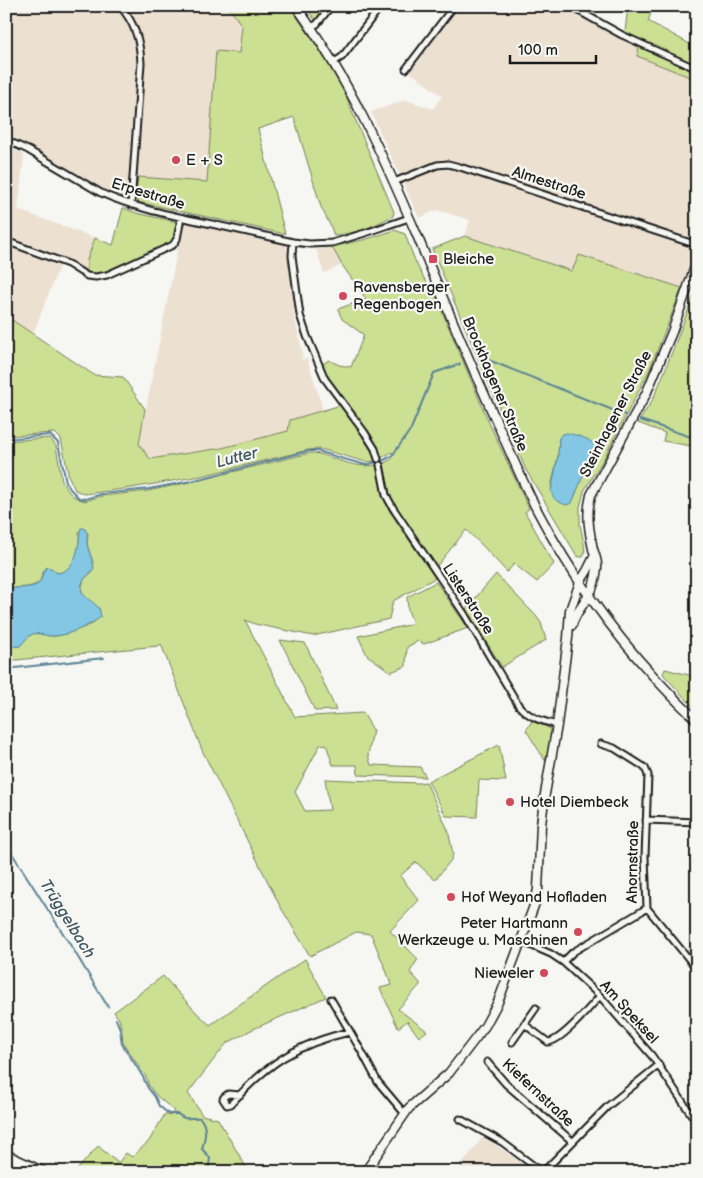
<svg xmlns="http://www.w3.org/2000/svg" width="703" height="1178" font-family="'Balsamiq Sans',sans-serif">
<rect width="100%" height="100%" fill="#f6f6f2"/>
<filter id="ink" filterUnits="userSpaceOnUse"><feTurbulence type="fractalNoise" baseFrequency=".02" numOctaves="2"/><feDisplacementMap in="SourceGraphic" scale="10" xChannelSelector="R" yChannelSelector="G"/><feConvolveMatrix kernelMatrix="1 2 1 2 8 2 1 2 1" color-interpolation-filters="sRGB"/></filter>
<g filter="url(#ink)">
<!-- built -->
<path fill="#ece0d1" d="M6,6H228L242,26L239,54L216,52L207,182L138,177V202L115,195L29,147L6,137Z
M458,6H564L639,47L637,56L697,80V244L682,288L579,255L573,271L465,236L470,220L437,210L419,218L371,112L406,100L433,109L442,96L410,72Z
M6,146L24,154L18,210L95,238L87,260V271L69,261L62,259L33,334L6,316Z
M183,222L287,244L294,295V316L303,354L301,359L307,358L323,410L290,420L288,431L222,448L150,459L139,444Z
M332,247L342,265L324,273L316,249Z
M482,1138L492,1142L534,1172H456Z"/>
<!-- green -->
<path fill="#cce094" stroke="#747e58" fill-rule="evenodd" d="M228,6H289C306,30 323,54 337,79C342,88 348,97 350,107L394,212L393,216L364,230L334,236L331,227L321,207L294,117L258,129L285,234L138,202V199L136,193L138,177L207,182L216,51L239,53L242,26Z
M305,6H328L316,21Z
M628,6H654L648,21L697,48V66L641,41L625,32Z
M639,47L697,72V80L637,56Z
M123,208L136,213L177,222C175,236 176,239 163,247L101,273C96,274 91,275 87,271V260L95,238L113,245Z
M395,230L405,234C412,253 419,275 433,290L490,425L529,509L525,512L554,564L537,582L514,564L507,572L480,543L466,530L436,567L394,506L390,494L384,463L392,459V452L381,458L368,432L327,377L321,365L329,360L339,365L351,367L364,335L342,319L338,309L366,299L342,265L332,247L367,239Z
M465,236L572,271L579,255L682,288L649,371L603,460L584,491L580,507V525L584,543L585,553L583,557H581L577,556L526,470L472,344L432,249ZM559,438L566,505L551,487L558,456Z
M697,287V447L663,441L665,433L638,423L653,399L662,378Z
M6,316L94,375L123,377L145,409L139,444L150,459L222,448L288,431L290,420L341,405L373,449L377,461L366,462L324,450L317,449L308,450L201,476L131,488L85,494L75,490L69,477L61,439L55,433L6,436Z
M50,438L56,446L62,481L68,491L73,496L79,499L85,501L102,496L148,491L204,479L310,453C323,453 329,458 341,461C352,465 365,467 377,465L383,496L390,512L435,578L393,601L389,619L313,636L255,624L245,620L295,717L363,713L373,730L368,755L371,765L420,767L426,777L358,775L357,765H333L326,744L320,745L295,792L305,811L330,810L325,779L418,783L426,782L448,830L453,854L451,860L435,880L416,862L400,876L419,900L390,931L418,959L410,972L420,983V985L398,1009L427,1031L419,1037L407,1021L398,1028L380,988L392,985L371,934L356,932L310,956L280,906L202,750L161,644L158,646L6,661V645L9,647L20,646C23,643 27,636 31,634C36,631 48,637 55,636C67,635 81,628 93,624L100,610L97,606L87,600L81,590L84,579L93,571V562L87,545L88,533L79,531C80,547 76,572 57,573L51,568L42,574C40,592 18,585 6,590V441Z
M496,574L536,616L541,623L546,640L502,667L466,609Z
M436,582L468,628L424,644L418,641L407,647L406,666L391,672L367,655L358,636L413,624L408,610L407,597Z
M280,640L305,643L336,710L315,711Z
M665,669L697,677V711L663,674Z
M532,721L549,728L551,730L552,734L546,762L526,730Z
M499,745L506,781L479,780L477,817L446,816L428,781Z
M305,959L326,997L251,1030L226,1044L188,1093L202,1115L218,1119L249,1172H75L98,1146L118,1163L126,1153L132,1157L149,1141L165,1114L170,1116L174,1111L156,1095L149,1086L146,1077L123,1043L122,1031L119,1019L114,1012L163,976L197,1013L210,1025Z"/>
<!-- water -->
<path fill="#83c7e4" stroke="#5a8394" d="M567,433C577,436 590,437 595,447L572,503L566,505C558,502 553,500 551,491L558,456L559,438L562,434Z
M81,528H84C89,533 87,537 87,543C88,552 93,559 94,568C91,574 84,577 82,584C79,596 90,599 97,606C100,609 100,613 101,617C91,625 67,636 54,636C47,637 36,631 31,635C27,637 23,643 20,646L9,647L6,645V590C16,586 28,590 38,584C43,580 41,572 47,567L51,568L57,573C73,571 77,555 79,541C80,536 79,533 81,528Z"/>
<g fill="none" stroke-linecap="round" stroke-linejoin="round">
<!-- stream -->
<path stroke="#5a8394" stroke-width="2" d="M481,357L625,415
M640,420L697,439
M6,439L50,435L58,443L66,482L70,489L79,498L85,499L102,494L149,489L191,481L309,451H318L340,458L366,465L384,460L392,456L411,429L434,373L460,364
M6,669L104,658
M6,844L73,949L108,1007
M116,1019L120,1029L122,1044L137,1067L143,1077L148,1088L155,1097L159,1106L169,1114H178C185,1121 191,1117 200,1118C208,1127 205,1138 202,1149L210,1158L208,1172"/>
<defs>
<path id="minor" d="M120,6C135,23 140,41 141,63L131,205
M570,6L622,35L697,69
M311,27L317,24L331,6
M334,62L342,57L381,6
M406,69L454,6
M6,140L28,150L101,193C132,207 165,214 198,221C230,228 262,235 293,242L310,244L332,243L365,233L409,218
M394,182L437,165L448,164L460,167L697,245
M6,241L68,264L87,276L96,277L107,275L173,245L177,239L181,218
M293,242L292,256L300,315L307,336L325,379L365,433L375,449L378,459
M380,465L386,495L393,508L465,615L519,706C530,718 542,721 557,725
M601,744L614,748L641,765L645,768L648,775L645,857L647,908
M646,820L697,822
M647,908L697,969
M521,941L551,954L563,962L600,996L652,1056L697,1123
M563,962L573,952L647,908
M331,999L363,1054L378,1082L405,1114
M524,1024L548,1042C562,1041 590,1007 600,996
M512,1042L536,1008
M487,1062L506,1084L572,1141
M240,1095L228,1094L224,1097L223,1099L227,1105L231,1104C267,1064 296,1044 349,1032
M460,1119L502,1142L542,1172
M543,1172L608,1106L659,1065"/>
<path id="secondary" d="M296,6C349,79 384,158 419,240C443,299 468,358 494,416C508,447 521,479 537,510C569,571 609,628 656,679C669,693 682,707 697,720
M572,625C575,613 583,606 589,595C594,587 596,577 597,568C598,562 595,556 593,549C589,530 586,514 591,495L646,394L672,332L697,261
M365,1172L409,1108L449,1073L485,1026L498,1002L521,941L535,903L538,889L541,825L544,800L557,725L568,638L570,610L580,582L587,571L595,555"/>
<path id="primary" d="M6,1155L43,1172"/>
</defs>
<!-- minor casing -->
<use href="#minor" stroke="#1c1c1c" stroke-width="9"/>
<!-- secondary casing -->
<use href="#secondary" stroke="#1c1c1c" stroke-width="11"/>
<!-- primary casing -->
<use href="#primary" stroke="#1c1c1c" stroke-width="12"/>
<!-- minor -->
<use href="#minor" stroke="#f6f6f2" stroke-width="5"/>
<!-- secondary -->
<use href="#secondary" stroke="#f6f6f2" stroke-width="8"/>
<!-- primary -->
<use href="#primary" stroke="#f6f6f2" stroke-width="9"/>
</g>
</g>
<!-- markers -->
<g fill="#d1495b" stroke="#f6f6f2" stroke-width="2">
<circle cx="176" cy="160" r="5"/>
<rect x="428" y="254" width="10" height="10" rx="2.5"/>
<circle cx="343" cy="296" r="5"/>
<circle cx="510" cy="802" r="5"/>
<circle cx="451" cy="897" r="5"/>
<circle cx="578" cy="932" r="5"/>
<circle cx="544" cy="973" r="5"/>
</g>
<g text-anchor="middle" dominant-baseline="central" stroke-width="4.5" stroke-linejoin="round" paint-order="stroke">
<!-- poi labels -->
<g font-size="15" fill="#1c1c1c" stroke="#f6f6f2" text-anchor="start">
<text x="186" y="160">E + S</text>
<text x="443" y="259">Bleiche</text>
<text x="353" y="287">Ravensberger<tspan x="353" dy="17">Regenbogen</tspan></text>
<text x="520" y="802">Hotel Diembeck</text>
<text x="461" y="897">Hof Weyand Hofladen</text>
<text x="568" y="923" text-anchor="end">Peter Hartmann<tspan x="568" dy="17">Werkzeuge u. Maschinen</tspan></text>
<text x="534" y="973" text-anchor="end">Nieweler</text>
</g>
<!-- street labels -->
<g font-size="15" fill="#1c1c1c" stroke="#f6f6f2">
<text transform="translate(549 183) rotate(18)">Almestraße</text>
<text transform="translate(148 194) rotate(17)">Erpestraße</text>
<text transform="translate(495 384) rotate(67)">Brockhagener Straße</text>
<text transform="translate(616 414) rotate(-63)">Steinhagener Straße</text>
<text transform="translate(468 599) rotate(57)">Listerstraße</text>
<text transform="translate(633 862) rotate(-89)">Ahornstraße</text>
<text transform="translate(629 1012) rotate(48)">Am Speksel</text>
<text transform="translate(538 1093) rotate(43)">Kiefernstraße</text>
</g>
<!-- water labels -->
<g font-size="16" font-style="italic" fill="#405862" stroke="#f6f6f2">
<text transform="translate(237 458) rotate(-14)">Lutter</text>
<text transform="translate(67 919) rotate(58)">Trüggelbach</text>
</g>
</g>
<!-- margin -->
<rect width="703" height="1178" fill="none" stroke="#f6f6f2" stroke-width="25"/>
<rect x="12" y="12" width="678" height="1153" fill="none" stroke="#1c1c1c" stroke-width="2" filter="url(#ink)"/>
<!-- scale -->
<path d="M510 55v8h86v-8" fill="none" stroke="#1c1c1c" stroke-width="2.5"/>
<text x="518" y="55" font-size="15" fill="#1c1c1c" stroke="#f6f6f2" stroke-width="4" paint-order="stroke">100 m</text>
</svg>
